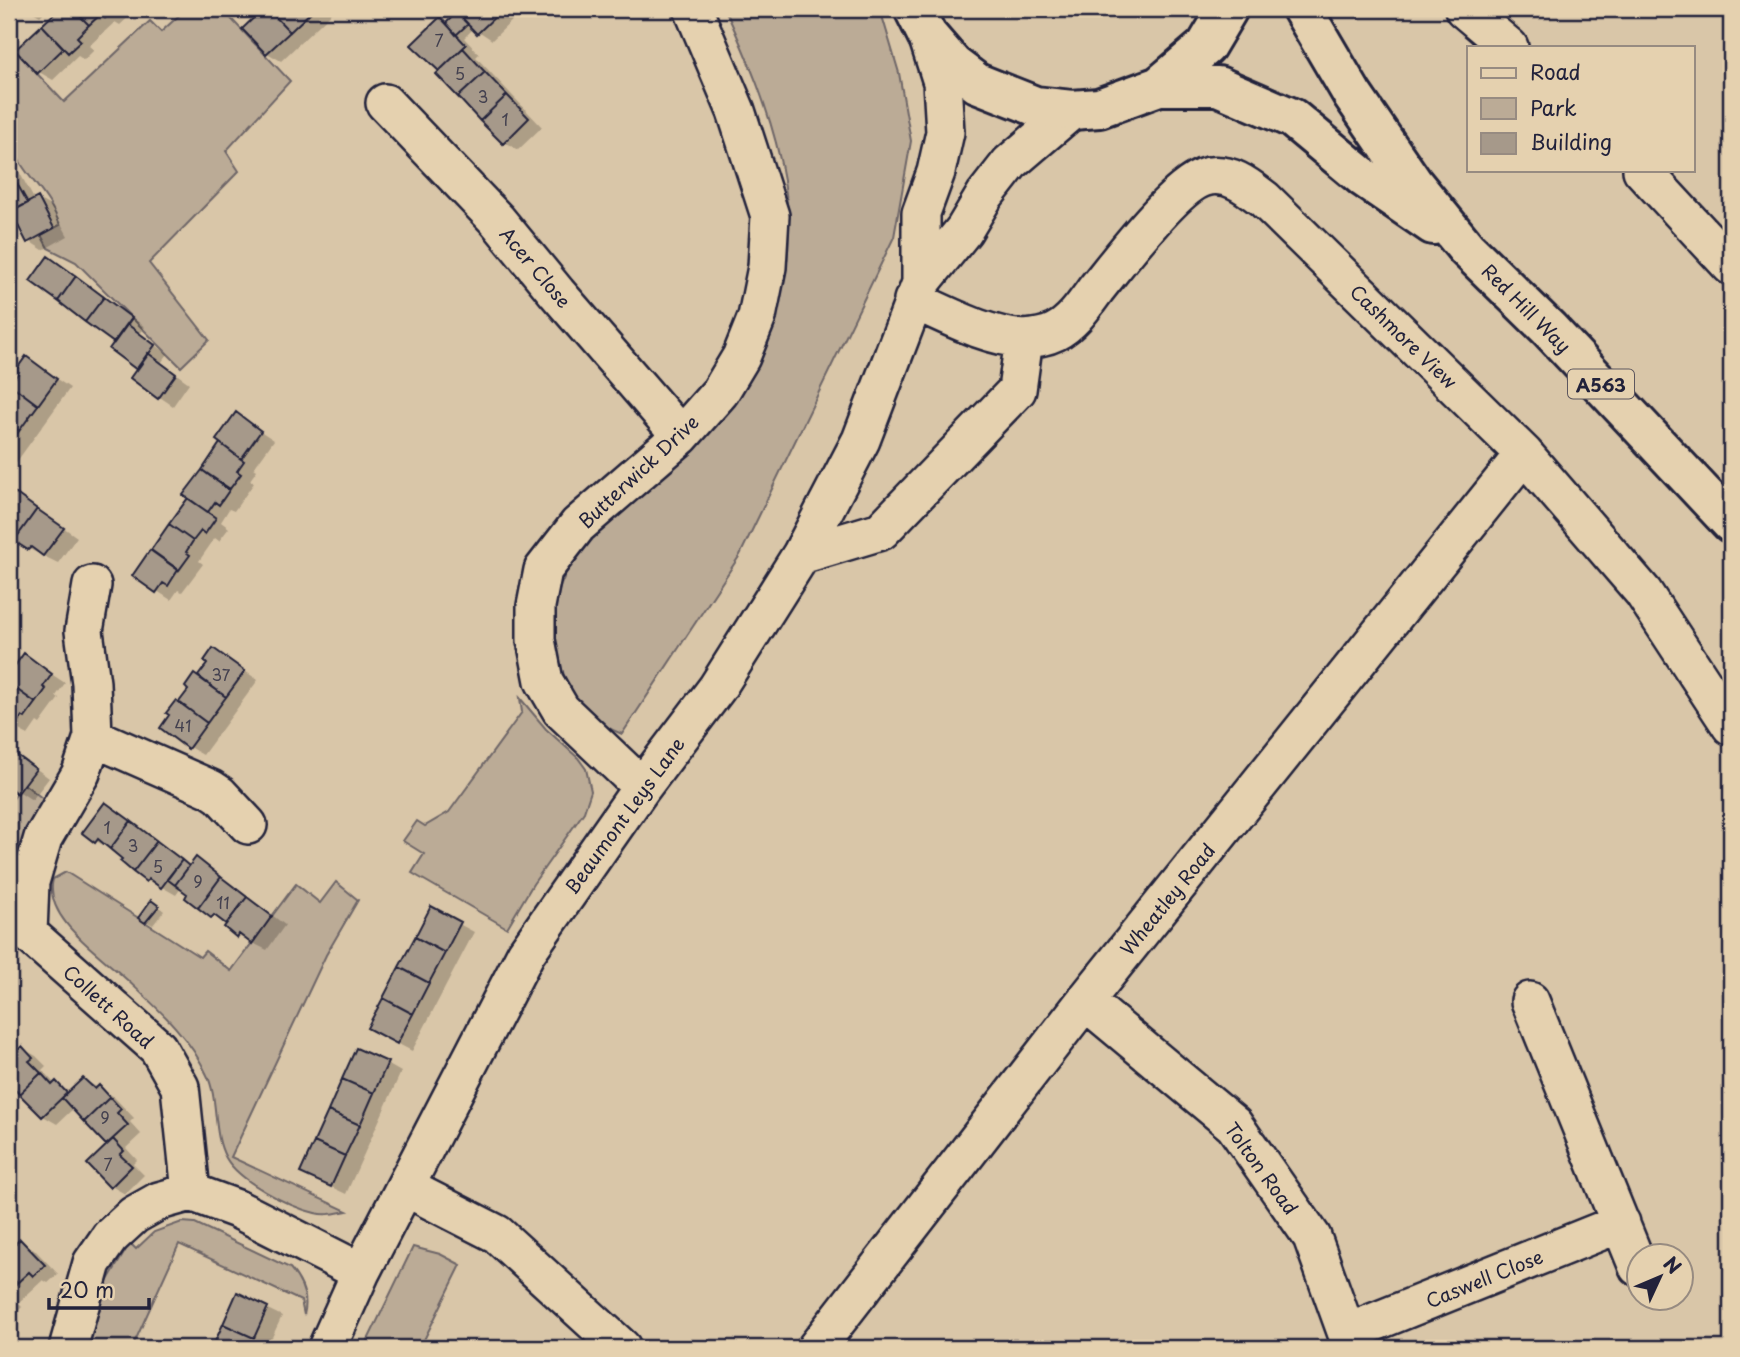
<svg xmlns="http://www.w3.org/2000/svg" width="1740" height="1357" font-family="'Playpen Sans',sans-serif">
<rect width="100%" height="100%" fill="#d9c6a8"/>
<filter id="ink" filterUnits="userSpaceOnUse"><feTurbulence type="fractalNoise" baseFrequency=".0143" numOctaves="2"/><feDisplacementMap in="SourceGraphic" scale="14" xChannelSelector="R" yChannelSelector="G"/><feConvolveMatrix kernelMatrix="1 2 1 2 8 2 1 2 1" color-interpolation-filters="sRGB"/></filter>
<g filter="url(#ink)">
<!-- green -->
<path fill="#bbab96" stroke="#6e6668" stroke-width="2" d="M186,9H222L290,81L226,151L239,171L149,263L209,340L181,367L76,262L48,248L41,235L60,225C49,193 23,175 12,146C3,123 9,70 9,44L64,102L150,21L161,32Z
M725,9H880L899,73L911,141L894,237L740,555L622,734C598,725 579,707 568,684C542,628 552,587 587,538C626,497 665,456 704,414C722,395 744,377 759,356C766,347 769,332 773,321C813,217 769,104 725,9Z
M520,698L546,729L578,758L586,769L591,791L584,812L533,884L507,928L412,873L424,854L403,841L417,821L425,826L449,812L522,712Z
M24,784L47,802C28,834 18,851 12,888L9,886V804Z
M66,872L200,957L205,951L231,971L296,884L320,903L336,882L358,900L326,955L231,1157L347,1211C336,1213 326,1216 315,1213C289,1207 239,1181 226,1158C212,1133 219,1100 207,1075C189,1035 156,1007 125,978C100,954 43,919 53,879Z
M182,1222L195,1223L290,1268C302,1282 309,1297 304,1315L301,1301L179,1244L132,1348H87L105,1285L130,1243L136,1249L154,1232Z
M413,1247L440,1254L461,1265L420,1348H375L366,1344Z"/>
<!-- shadow -->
<path fill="#0003" d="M28,9H47L40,16Z
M61,9H137L120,25L115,22L89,46L94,50L84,60L78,56L53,80L39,72L17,50Z
M265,9H336L281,61L267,53L244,29Z
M456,9H506L515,18L492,40L474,28L464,38L479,54L476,57L542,127L518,150L504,142L442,71L413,45L440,19L448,24L459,13Z
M9,66L15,78L9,82Z
M9,138L14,147L9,150Z
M9,153L35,201L38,199L52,207L68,236L43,250L29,241L19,223L16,225L9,221Z
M62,266L145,327L140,334L168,354L161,363L189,383L173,406L132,378L139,369L116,342Z
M26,358L70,388L15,464L9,460V389L21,372Z
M236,415L274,440L254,468L257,470L250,480L254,483L234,511L229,509L221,522L229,528L219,541L215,538L199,561L203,564L182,592L178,590L171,600L134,576L190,498Z
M9,489L77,537L58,563L29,549L9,534Z
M214,650L258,680L203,755L189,747L180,704L210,663Z
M24,656L65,683L56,696L59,698L40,724L37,722L28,735L17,729L9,740V677Z
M9,749L49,778L32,800L9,785Z
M106,804L120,812L191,867L197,860L210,868L285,925L267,950L238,936L181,888L176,895L162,887L161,888L147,880L111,848L110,849L96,841Z
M158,906L164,911L153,925L140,918Z
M431,909L474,932L412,1051L383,1036Z
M22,1048L36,1056L46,1066L42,1070L55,1084L71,1092L84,1080L113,1096L134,1118L130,1122L141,1134L126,1148L137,1160L133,1164L144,1175L125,1194L111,1186L109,1146L74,1108L57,1124L43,1116L18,1091L9,1100V1060Z
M387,1064L401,1072L346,1194L302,1173Z
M9,1105L18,1115L9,1124Z
M20,1241L34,1249L58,1274L48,1283L43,1280L18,1303L22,1307L9,1320V1252Z
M238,1295L282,1316L267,1348H214Z"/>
<!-- building -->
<path fill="#a6998a" stroke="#22223b" stroke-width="2" d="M59,9H73L89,25L77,37L81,41L68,53L42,25Z
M73,9H115L105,18L101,14L89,25Z
M263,9H268L290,32L266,54L242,29Z
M268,9H314L290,32Z
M453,9H501L502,10L477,34Z
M457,12L468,24L456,35L446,23Z
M440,17L466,45L439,71L411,45Z
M42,25L64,48L37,74L15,50Z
M463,48L485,72L458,97L436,74Z
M485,72L507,95L480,121L458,97Z
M507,95L529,118L503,144L480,121Z
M11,173L28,203L9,213V174Z
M38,197L54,228L27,243L11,212Z
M48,256L76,276L58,301L30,281Z
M76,276L104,297L85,322L58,301Z
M104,297L132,318L114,343L85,322Z
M127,324L155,345L137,370L109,349Z
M148,353L176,374L158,399L130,378Z
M26,356L57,379L38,405L10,384L19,372L16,370Z
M10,384L38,405L19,431L9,423Z
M236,412L261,431L241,459L216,440Z
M9,424L19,431L9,445Z
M220,443L244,461L237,471L241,474L229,490L202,470Z
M202,470L230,489L219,505L215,502L208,512L183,495Z
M11,490L37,509L14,541L9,536V494Z
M188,498L216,518L205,534L201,531L193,541L169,524Z
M37,509L64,528L43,556L31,547L28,550L14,541Z
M169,524L193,541L186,552L190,555L179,570L151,550Z
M150,550L178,570L168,586L163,583L156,593L132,576Z
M213,648L245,671L226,697L198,676L207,664L204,661Z
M24,653L52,674L43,687L46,689L36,703L9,684V674Z
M194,674L226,697L207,723L179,702L188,690L185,687Z
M9,684L36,703L25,718L22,716L13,728L9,725Z
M176,700L207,723L188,749L160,728L169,715L166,713Z
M9,749L36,769L17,794L9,787Z
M105,802L131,821L110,849L98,839L95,843L82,833Z
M131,821L157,841L133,872L120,861L122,859L110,849Z
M157,841L182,860L161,888L149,879L146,882L133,872Z
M196,857L221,877L198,908L185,898L187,894L175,885Z
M182,860L189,866L175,885L167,879Z
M221,877L247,897L226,924L214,915L211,918L198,908Z
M247,897L272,916L252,944L239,934L237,938L224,927Z
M151,900L159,906L145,923L138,918Z
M431,906L461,922L445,953L415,937Z
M415,937L445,953L429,983L399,967Z
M399,967L429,983L413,1014L383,998Z
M383,998L413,1014L397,1044L367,1028Z
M22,1046L33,1058L29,1061L41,1073L19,1094L9,1083V1058Z
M356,1048L388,1062L374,1093L342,1079Z
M41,1073L52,1085L56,1081L67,1093L42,1117L19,1094Z
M83,1078L95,1089L99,1085L110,1097L84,1122L62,1098Z
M342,1079L374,1093L360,1125L328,1111Z
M110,1097L121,1109L117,1113L128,1125L106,1145L84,1122Z
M328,1111L360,1125L345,1156L314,1142Z
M113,1139L124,1151L120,1155L132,1166L110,1188L87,1164Z
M314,1142L345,1156L331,1187L300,1173Z
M20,1239L45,1265L33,1276L29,1272L17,1283L9,1274V1250Z
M9,1274L17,1283L9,1291Z
M237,1292L268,1307L254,1338L223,1324Z
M223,1324L254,1338L249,1348H212Z"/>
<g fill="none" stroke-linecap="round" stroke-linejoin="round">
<defs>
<path id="minor" d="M1464,9L1509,47
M385,103L497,220L557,293L681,436
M1642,170L1731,266
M921,283V213L936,172L945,132L942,82L927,35
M913,300C949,316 985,336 1024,339
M801,555L881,531L1017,390L1024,339C1035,338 1045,337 1055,332C1073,323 1085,304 1096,289C1117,263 1180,179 1210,176C1232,173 1248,187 1264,199L1524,454L1643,592L1731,726
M93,737L211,789L220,795L248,825
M642,787L561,710L544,681L536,640V606L543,570L578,525L681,436L720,392L741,357L757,317L767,267L770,216L736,111L693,9
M9,911L28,933L158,1048L180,1087L191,1192L237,1209L361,1272
M28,933L30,882L43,838L81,773L93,737L91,683L84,631L92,585
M1085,1001L1234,1125L1312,1237L1352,1348
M1530,1001L1638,1267
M405,1187L497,1234L622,1348
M1347,1333L1621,1223
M68,1348L92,1263L110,1237L134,1215L159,1201L191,1192
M327,1348L361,1272L526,953L642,787L717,688L801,555L861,440L921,283L964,230L985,195L1010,163L1072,110
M816,1348L1085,1001L1524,454"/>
<path id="highway" d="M914,9L927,35L953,65L977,83L1035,106L1072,110L1099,108L1159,86L1206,46L1228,9
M1302,9L1352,94L1413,183L1466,248L1549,329L1731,523
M1159,86H1218L1292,118L1363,177L1433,225"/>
</defs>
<!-- minor casing -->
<use href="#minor" stroke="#22223b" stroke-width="42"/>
<!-- highway casing -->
<use href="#highway" stroke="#22223b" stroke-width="44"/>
<!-- minor -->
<use href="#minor" stroke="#e5d1af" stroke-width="37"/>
<!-- highway -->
<use href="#highway" stroke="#e5d1af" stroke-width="38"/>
</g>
</g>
<g text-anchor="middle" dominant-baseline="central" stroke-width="7" stroke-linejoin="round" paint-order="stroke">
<!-- number labels -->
<g font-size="16" fill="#43404f">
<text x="439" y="40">7</text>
<text x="460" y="73">5</text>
<text x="483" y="96">3</text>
<text x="505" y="119">1</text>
<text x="221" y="674">37</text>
<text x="183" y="725">41</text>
<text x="107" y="827">1</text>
<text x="133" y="845">3</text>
<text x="158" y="866">5</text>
<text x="198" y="881">9</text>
<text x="223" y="902">11</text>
<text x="105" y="1117">9</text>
<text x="108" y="1164">7</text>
</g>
<!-- shield labels -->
<rect fill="#e5d1af" stroke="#5c565e" stroke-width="2" x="1568" y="369.5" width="66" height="29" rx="5"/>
<g font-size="18" font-weight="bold" fill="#22223b">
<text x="1601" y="384">A563</text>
</g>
<!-- street labels -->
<g font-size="19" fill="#22223b" stroke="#e5d1af">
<text transform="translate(536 267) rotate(50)">Acer Close</text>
<text transform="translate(1527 308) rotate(45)">Red Hill Way</text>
<text transform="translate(1404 336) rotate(44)">Cashmore View</text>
<text transform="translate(638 471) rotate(-43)">Butterwick Drive</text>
<text transform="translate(624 815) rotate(-54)">Beaumont Leys Lane</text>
<text transform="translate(1167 899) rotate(-51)">Wheatley Road</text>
<text transform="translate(109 1006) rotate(42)">Collett Road</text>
<text transform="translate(1262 1168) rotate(54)">Tolton Road</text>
<text transform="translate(1484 1278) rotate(-22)">Caswell Close</text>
</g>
</g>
<!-- margin -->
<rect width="1740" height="1357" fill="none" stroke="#e5d1af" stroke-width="35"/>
<rect x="18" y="18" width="1705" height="1322" fill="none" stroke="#22223b" stroke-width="2.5" filter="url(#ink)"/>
<!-- legend -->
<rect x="1467" y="46" width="228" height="126" fill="#e5d1af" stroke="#978b81" stroke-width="2"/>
<rect x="1481" y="68" width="35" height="10" fill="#e5d1af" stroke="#978b81" stroke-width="2"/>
<text x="1530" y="80" font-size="21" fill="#22223b">Road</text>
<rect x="1481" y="98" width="35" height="21" fill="#bbab96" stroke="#978b81" stroke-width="2"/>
<text x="1530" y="116" font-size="21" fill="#22223b">Park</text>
<rect x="1481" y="133" width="35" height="21" fill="#a6998a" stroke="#978b81" stroke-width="2"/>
<text x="1530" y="150" font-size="21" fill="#22223b">Building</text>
<!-- north arrow -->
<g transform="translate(1660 1277) rotate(46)"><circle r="33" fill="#e5d1af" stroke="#978b81" stroke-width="2"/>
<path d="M0-5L12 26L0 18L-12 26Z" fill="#22223b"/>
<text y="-10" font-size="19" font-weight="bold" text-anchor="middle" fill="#22223b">N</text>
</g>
<!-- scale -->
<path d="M49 1298v10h100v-10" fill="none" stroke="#22223b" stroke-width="3.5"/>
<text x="60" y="1298" font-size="21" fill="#22223b" stroke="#e5d1af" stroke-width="5" paint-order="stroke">20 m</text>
</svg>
